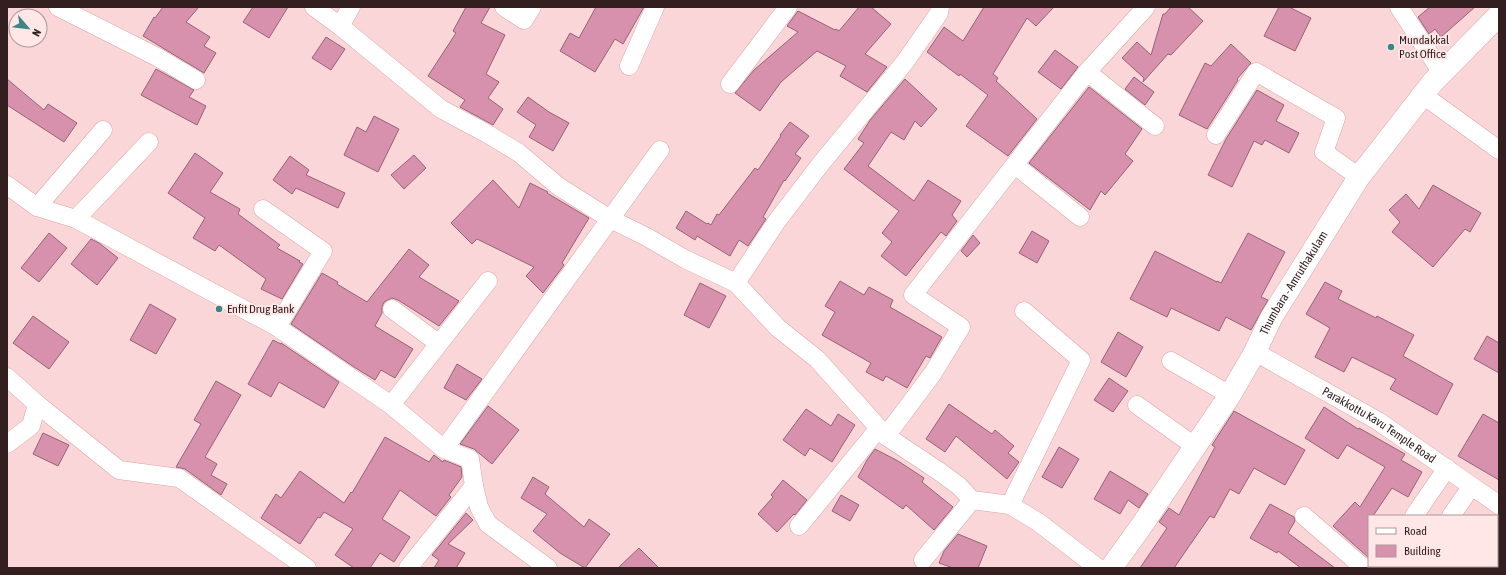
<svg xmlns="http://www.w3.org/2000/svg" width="1506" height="575" font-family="'Asap Condensed',sans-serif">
<rect width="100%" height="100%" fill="#fad6d8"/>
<!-- building -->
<path fill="#d891ac" stroke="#946476" d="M163,7H199L186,22L210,37L204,46L216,53L204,73L143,36L154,17L155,18Z
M253,7H288L269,38L243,22Z
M466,7H490L481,23L505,35L486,74L499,82L488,98L503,109L493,125L460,107L465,100L428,76L456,33L453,31Z
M596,7H644L623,44L615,39L595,72L560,51L570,33L579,38Z
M859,7H871L891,24L865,54L887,67L867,92L840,76L846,66L817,51L781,82L760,111L735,93L754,70L798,32L787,26L798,11L835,30L836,29L839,31Z
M984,7H1054L1036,26L1027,18L993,74L998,78L996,81L1037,119L1008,156L966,126L988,95L960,74L959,76L927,52L944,27L963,41Z
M1171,7H1188L1203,21L1171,55L1168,54L1143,82L1144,78L1122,58L1137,42L1151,55L1163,14H1165Z
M1279,7H1289L1311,18L1295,51L1264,36Z
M1430,7H1475L1441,37L1435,29L1429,34L1418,17Z
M326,37L345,49L331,70L312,58Z
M1231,44L1251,63L1237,79L1238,80L1207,129L1179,115L1205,63L1211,66Z
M1055,50L1078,67L1061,89L1038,72Z
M156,69L194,90L189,97L206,106L197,125L141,95Z
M1134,77L1154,92L1145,105L1125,89Z
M7,79L44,110L48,104L77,123L64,142L7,105Z
M905,79L937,109L921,127L915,121L904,140L891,132L868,166L914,201L928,180L961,201L952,215L957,221L946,236L941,232L906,276L881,256L892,242L882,233L899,211L844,169L864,143L858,139L871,119Z
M1089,87L1142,129L1125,154L1133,161L1105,195L1101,191L1090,210L1029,163Z
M1257,90L1284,105L1276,121L1299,133L1289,153L1265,140L1262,145L1254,141L1232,187L1208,175L1226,139Z
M528,97L549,112L569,123L553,151L529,137L536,125L517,112Z
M374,116L399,129L378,172L344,155L357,127L366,132Z
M790,122L809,136L795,154L801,158L785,181L784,180L763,217L766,219L748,246L739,240L730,256L697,236L695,240L676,228L686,211L707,224L708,223L711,225L717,214L719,215L755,168L758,170L781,136L780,135Z
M195,153L223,173L210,192L240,209L238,214L280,245L277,248L300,261L299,262L303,264L282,299L261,289L266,279L219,245L215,251L193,238L205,218L168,193Z
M414,155L426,168L404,189L391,175Z
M290,156L309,170L306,175L345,193L338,208L296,188L292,194L273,180Z
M493,180L519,208L530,183L548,192L547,193L589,218L562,263L564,265L543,293L526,276L534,267L477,239L472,244L451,223Z
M1433,185L1481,213L1470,232L1465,229L1433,267L1392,232L1400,222L1389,210L1406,194L1419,209Z
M1032,231L1049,241L1037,263L1019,253Z
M49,233L67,248L39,282L21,268Z
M1248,233L1285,252L1261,297L1268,300L1251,330L1226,317L1219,331L1171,308L1167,317L1130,299L1155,251L1217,282V281L1221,283Z
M973,235L980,243L967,257L961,251Z
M91,239L99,243L118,258L97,285L71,264Z
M409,249L429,265L419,277L459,301L439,326L398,300L392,298L384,302L382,307V313L375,326L413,349L395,378L381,370L375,380L354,367L291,324L322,273L338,282L337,284L367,302Z
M840,281L864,295L869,287L893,300L890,307L942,337L930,358L926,356L907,388L886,376L883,381L866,372L871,363L822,335L835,312L825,306Z
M1325,282L1342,291L1338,299L1376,318L1377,316L1414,335L1403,356L1453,384L1437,415L1390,389L1396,379L1352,357L1344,372L1315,357L1330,328L1306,314Z
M700,283L726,296L709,328L684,315Z
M150,304L176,319L156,354L130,340Z
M33,316L69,342L49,369L13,343Z
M1118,332L1143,347L1126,377L1101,362Z
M1487,336L1499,343V373L1474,359Z
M273,340L281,344V343L339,382L324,408L279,382L271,397L248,384Z
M457,364L482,379L466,400L444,388Z
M1109,378L1128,391L1113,412L1094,400Z
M216,381L241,395L205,457L217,464L211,475L227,484L221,495L185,469L176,467L201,424L194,420Z
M949,404L992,434L995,430L1014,446L1008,453L1019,462L1007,479L956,436L945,452L926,439Z
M488,406L519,430L492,464L474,449L460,444Z
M1324,407L1358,429L1359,428L1405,454L1401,460L1422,472L1408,497L1392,488L1373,516H1369V558L1333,526L1355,502L1360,507L1385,467L1347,445L1338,459L1305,438Z
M806,409L831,426L838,414L855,425L832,462L810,448L805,456L783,440Z
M1234,411L1305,450L1285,485L1254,468L1239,494L1230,489L1214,518L1210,516L1174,568H1140L1167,528L1159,522L1169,508L1179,515L1215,447L1212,445Z
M1483,414L1499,423V480L1458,456Z
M43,433L69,445L58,466L33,454Z
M385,437L429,462L434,455L443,462L444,460L461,467L462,477L449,495L451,497L436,516L400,490L382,519L410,537L394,562L380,553L370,568H354L335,555L353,529L324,512L320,518L318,517L300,544L261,518L276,494L281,498L300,471L344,503L351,492L352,493Z
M1059,447L1079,459L1062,488L1042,477Z
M875,449L898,461L924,478L922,482L953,507L934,530L906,505L903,509L858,477L867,460Z
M1110,471L1148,494L1139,508L1128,500L1120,514L1094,499Z
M533,477L549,487L545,494L584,527L589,519L610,534L585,568L560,553L533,531L547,514L521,498Z
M783,480L807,500L795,515L794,514L777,532L758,514L773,497L771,495Z
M841,495L859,505L850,521L832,511Z
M1270,504L1294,517L1295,521L1288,533L1335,568H1301L1278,551L1277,553L1250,538Z
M466,513L473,520L448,544L465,553L456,568H434L439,560L432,555Z
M958,534L987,546L978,568H953L939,563L944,551Z
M639,548L659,568H618Z"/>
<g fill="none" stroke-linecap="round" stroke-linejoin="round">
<defs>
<g id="street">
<path d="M58,7L159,58L196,80"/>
<path d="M314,7L340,26L441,109L486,133L519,153L558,186L610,219L645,236L685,259L736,283L778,328L817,359L886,436L940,472L959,486L972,500L1010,505L1038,522L1098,568"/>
<path d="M504,7L524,20L532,7"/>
<path d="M1399,7L1442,73"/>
<path d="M340,26L351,7"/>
<path d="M629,66L655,7"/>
<path d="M1087,72L1155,126"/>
<path d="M730,84L788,7"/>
<path d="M1423,95L1499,150"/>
<path d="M1216,135L1256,72L1336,118L1324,152L1359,177"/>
<path d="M1015,165L1080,217"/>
<path d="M7,185L37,207L76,219L277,327L391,405L444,449L470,459L474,486L479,507L488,524L548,568"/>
<path d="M37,207L103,130"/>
<path d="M263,209L323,251L277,327"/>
<path d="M76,219L149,142"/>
<path d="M736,283L777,221L823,161L905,62L939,13L940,7"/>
<path d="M392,309L438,343"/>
<path id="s1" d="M1255,352L1378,421L1499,505"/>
<path d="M1171,361L1230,395"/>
<path d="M7,377L37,404L31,426L7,444"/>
<path d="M37,404L119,470L179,478L307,568"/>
<path d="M391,405L488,281"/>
<path d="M1137,405L1196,447"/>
<path d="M886,436L933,373L961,327L913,295L1087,72L1146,7"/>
<path d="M444,449L660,150"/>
<path d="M1010,505L1081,360L1024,311"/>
<path d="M1304,516L1364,568"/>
<path d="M1414,516L1447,468"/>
<path d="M1451,516L1471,487"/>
<path d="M799,526L879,428"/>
<path d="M923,560L972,500"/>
<path d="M408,568L474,486"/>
<path d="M1416,568L1417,566"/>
</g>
<g id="secondary">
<path id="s2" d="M1111,568L1142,525L1230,395L1255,352L1271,318L1359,177L1433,82L1499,15"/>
</g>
</defs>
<!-- street casing -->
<use href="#street" stroke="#dda5a8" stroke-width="19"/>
<!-- secondary casing -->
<use href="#secondary" stroke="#dda5a8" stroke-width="23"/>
<!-- street -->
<use href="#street" stroke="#fff" stroke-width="18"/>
<!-- secondary -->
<use href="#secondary" stroke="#fff" stroke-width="22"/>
</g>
<!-- markers -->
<g fill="#3e8686" stroke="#ffe7e8" stroke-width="1.5">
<circle cx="1391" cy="47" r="4"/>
<circle cx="219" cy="309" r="4"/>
</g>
<g text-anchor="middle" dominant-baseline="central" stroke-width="3.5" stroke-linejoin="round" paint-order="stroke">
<!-- poi labels -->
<g font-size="12" fill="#331e20" stroke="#ffe7e8" text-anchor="start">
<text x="1399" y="40">Mundakkal<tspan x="1399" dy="14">Post Office</tspan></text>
<text x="227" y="309">Enfit Drug Bank</text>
</g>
<!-- street labels -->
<g font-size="12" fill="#331e20" stroke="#ffe7e8">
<text stroke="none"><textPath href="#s2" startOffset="339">Thumbara - Amruthakulam</textPath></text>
<text stroke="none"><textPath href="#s1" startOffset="144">Parakkottu Kavu Temple Road</textPath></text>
</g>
</g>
<!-- border -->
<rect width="1506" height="575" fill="none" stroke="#331e20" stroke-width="16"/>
<!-- legend -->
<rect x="1368" y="515" width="130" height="52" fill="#ffe7e8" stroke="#ad9798"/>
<rect x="1376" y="528" width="20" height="6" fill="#ffffff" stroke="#ad9798"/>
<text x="1404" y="535" font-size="12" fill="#331e20">Road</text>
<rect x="1376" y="545" width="20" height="12" fill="#d891ac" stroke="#ad9798"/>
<text x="1404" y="555" font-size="12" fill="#331e20">Building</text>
<!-- north arrow -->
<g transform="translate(28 28) rotate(118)"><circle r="19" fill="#ffe7e8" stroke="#ad9798"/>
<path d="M0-3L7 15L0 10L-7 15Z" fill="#3e8686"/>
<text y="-6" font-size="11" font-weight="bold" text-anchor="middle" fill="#331e20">N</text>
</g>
</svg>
